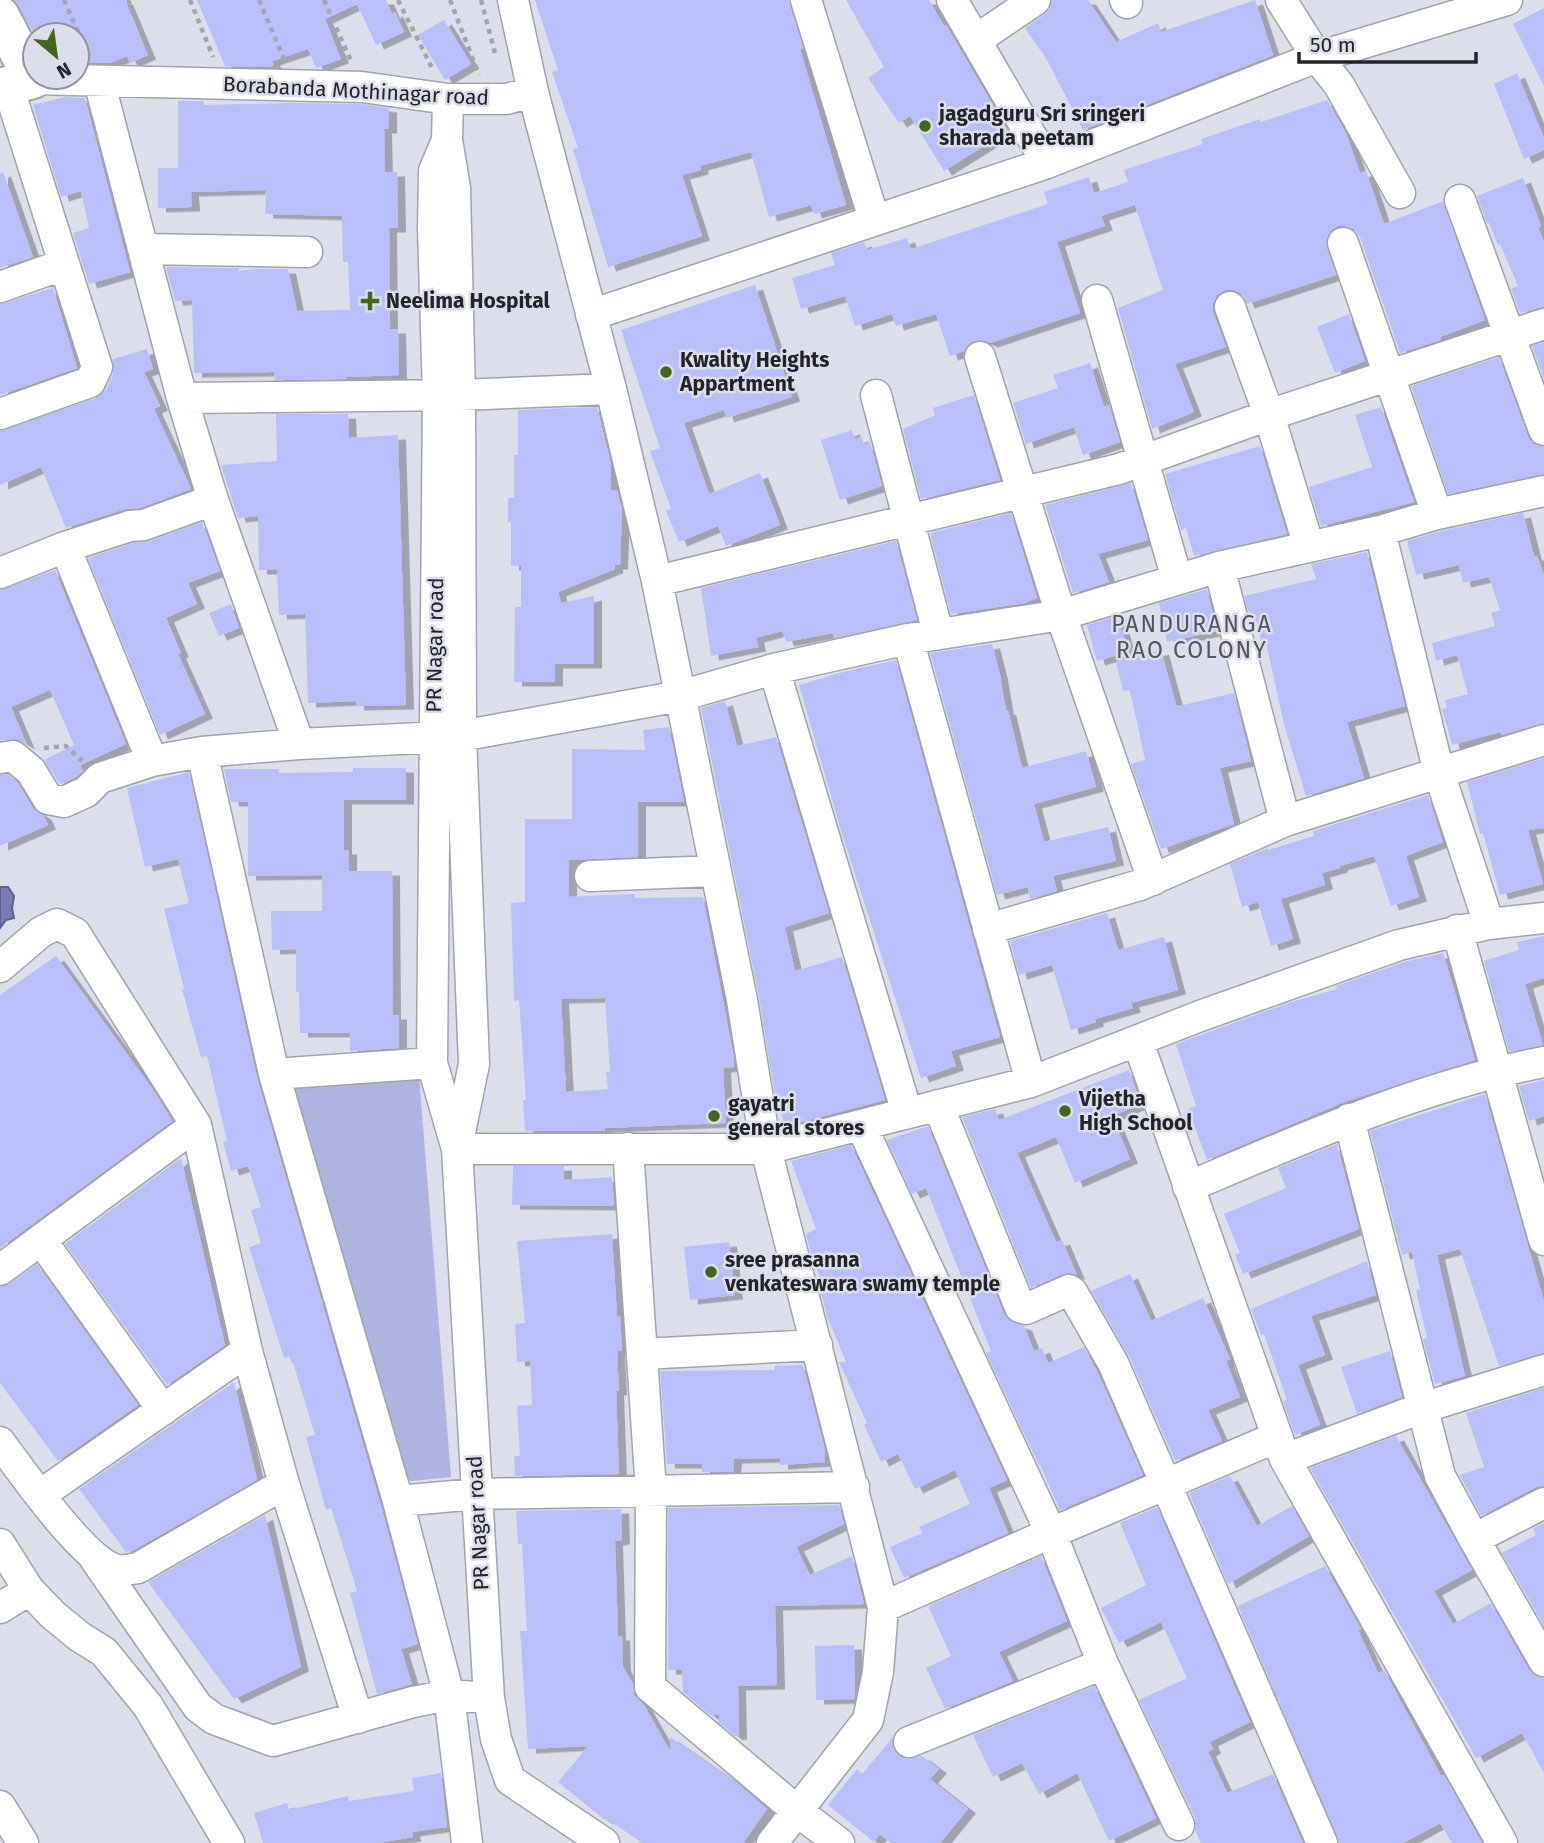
<svg xmlns="http://www.w3.org/2000/svg" width="1544" height="1843" font-family="'Fira Sans',sans-serif">
<defs>
<filter id="shadow"><feDropShadow dx="8" dy="4.5" stdDeviation="0" flood-color="#0004"/></filter>
</defs>
<rect width="100%" height="100%" fill="#dcdeeb"/>
<!-- green -->
<path fill="#aeb3e0" d="M419,1076L451,1477L403,1482L294,1085Z"/>
<!-- water -->
<path fill="#787cb3" stroke="#5e628a" stroke-width="2" d="M0,887H8L14,896L12,908L14,918L6,920L0,928Z"/>
<!-- building -->
<path fill="#babffc" fill-rule="evenodd" filter="url(#shadow)" d="M14,0H125L148,55L130,63L127,56L110,63H77V35H35Z
M197,0H386L392,14L395,12L404,32L376,45L357,4L325,19L341,59L316,68L308,49L272,61L274,65L270,67L225,66Z
M535,0H789L803,48L800,49L846,205L814,214L811,205L769,217L751,152L700,166L701,170L682,175L702,236L608,267L573,149L578,148L552,72L558,70Z
M846,0H929L944,26L946,25L1008,131L944,171L910,116L899,123L868,78L884,67Z
M1052,0H1088L1116,42L1158,23L1161,32L1255,0L1273,55L1083,130L1047,60L1025,28L1045,14L1050,8Z
M1544,8V86L1513,24Z
M444,20L471,64L445,80L418,35Z
M1517,73L1544,138V150L1524,159L1494,84Z
M65,97L85,98L130,272L89,284L73,233L89,228L81,191L61,197L33,105Z
M1327,100L1346,133L1360,173L1366,171L1384,224L1443,201L1485,320L1440,337L1441,340L1400,353L1360,237L1354,229L1346,226H1338L1330,231L1326,240L1336,275L1247,304L1242,294L1234,290H1225L1217,295L1213,303V312L1226,347L1175,364L1194,412L1152,429L1118,308L1163,290L1135,205L1101,216L1105,226L1057,242L1080,313L990,343L983,340L974,341L968,345L964,351L950,356L936,314L896,326L892,314L855,326L845,296L801,309L792,278L835,265L831,253L864,242L867,250L907,238L911,249L1048,204L1044,192L1089,177L1094,193L1128,182L1124,170L1203,144L1201,139L1260,119L1261,122Z
M178,101H203L204,105L290,103L361,104L389,108V129H384L385,172H397L398,228H389L390,329H398L399,375L347,377V379L275,380L274,372L194,373L192,300L175,301L166,267L239,268V271L256,269H288L297,311L350,310L348,262H343L342,216L265,214L266,190L191,192L192,207L158,208V168H178Z
M3,172L33,257L0,268V173Z
M1523,178L1541,226L1538,228L1544,242V307L1520,313L1511,289L1518,286L1500,244L1498,245L1489,223H1487L1477,196Z
M755,285L792,397L726,418L724,410L684,423L709,494L760,473L780,525L726,546L718,526L679,542L666,511L671,509L650,451L660,448L621,330Z
M53,288L77,368L0,395V304Z
M1349,314L1365,361L1335,373L1317,327Z
M1544,342V379L1532,346Z
M147,349L153,369L144,372L160,406L154,409L191,489L140,508L125,509L66,528L41,467L0,485V431L96,398L106,390L113,374V359Z
M1499,357L1528,436L1533,444L1544,447V474L1448,494L1411,386Z
M1090,363L1104,407L1109,405L1120,442L1083,455L1074,427L1026,444L1013,403L1058,388L1053,375Z
M974,395L1000,480L921,499L903,429L935,415L933,408Z
M597,407L611,465V490H617L622,509L620,565H615V569L558,592L561,603L594,596V664H555V682H514L515,607H521V566H511V522H508V498H514V455H518V410Z
M1381,407L1414,502L1321,526L1309,487L1372,467L1355,415Z
M276,414H348L349,438L398,435L406,705L356,706V701L308,703L305,614L279,615L277,570H259L258,516L238,518L221,465L277,461Z
M852,430L855,439L861,437L864,445L870,442L882,486L840,500L821,440Z
M1260,446L1287,534L1194,556L1186,528L1181,530L1165,474Z
M1131,483L1148,540L1098,554L1109,582L1073,593L1045,505Z
M1011,513L1037,598L1025,603L951,614L930,533Z
M1523,513L1534,556H1537L1544,575V723L1501,735V732L1489,735L1452,745L1442,709L1447,708L1445,700L1468,694L1457,655L1436,661L1432,643L1495,626L1491,613L1500,610L1489,577L1463,583L1459,565L1416,575L1407,541L1441,531Z
M202,522L220,571L188,583L197,604L166,618L181,653L178,654L205,714L160,735L88,558L133,543L150,541Z
M896,541L917,620L834,638L833,633L786,642L782,631L756,638L758,647L711,656L701,588Z
M1367,552L1405,706L1347,722L1364,778L1306,796L1284,724L1266,643L1262,644L1257,622L1252,623L1244,596L1316,579L1311,564Z
M55,570L126,744L80,765L83,771L76,777L62,784L59,783L44,760L74,745L50,690L11,707L27,745L17,739L0,740V590Z
M1207,589L1217,631L1167,642L1159,603Z
M231,604L239,628L219,636L209,613Z
M1118,616L1128,652L1097,661L1087,625Z
M992,644L1000,675L1006,711L1008,710L1022,768L1086,751L1096,787L1034,804L1044,842L1108,827L1116,861L1053,876L1057,891L1030,899L1028,887L997,895L930,653Z
M1161,650L1176,705L1179,706L1234,693L1251,761L1220,768L1234,824L1161,849L1131,764L1145,760L1130,690L1123,691L1116,662Z
M896,660L1000,1037L951,1051L956,1066L921,1078L842,834L799,685L843,672Z
M725,701L737,746L776,737L829,913L785,927L795,971L842,957L885,1100L785,1126L774,1091L759,997L701,708Z
M669,727L684,802H638V857L569,860V897L635,894V898L703,897L733,1053L734,1067L723,1068L726,1123L605,1128V1131H525L523,1100H526L519,1000L514,1001L511,903L525,902V819H572V749L645,750L643,730ZM605,998L610,1072H606L608,1089L566,1092L561,999Z
M1544,758V828L1528,830L1543,884L1500,895L1483,833L1480,834L1467,782Z
M353,768H406V800H344V850H349V871H392L393,1015H399V1048L350,1051V1033H300L299,992H296V949L272,950L271,911H322V875L248,876V802H231L224,769H279V773L353,772Z
M189,772L257,1078L381,1506L418,1644L401,1649L412,1684L377,1694L350,1593L357,1591L331,1508L326,1510L306,1437L315,1435L291,1356L284,1358L249,1247L261,1243L251,1210L261,1207L248,1166L231,1171L223,1142L227,1141L207,1056L201,1057L182,989H184L164,909L189,903L178,859L145,867L127,788Z
M8,774L18,783L33,808L44,816L48,825L0,846V775Z
M1428,795L1443,842L1406,856L1419,897L1391,906L1374,856L1340,866V868L1322,873L1325,885L1281,899L1293,939L1271,946L1258,902L1242,907L1230,864L1268,848V850L1314,836L1313,831Z
M1107,913L1118,950L1164,937L1178,990L1131,1003L1133,1008L1095,1019L1096,1022L1071,1030L1052,965L1019,975L1010,941Z
M1544,936V978L1525,984L1543,1045L1509,1052L1484,961L1519,950L1517,942Z
M1443,953L1475,1060L1344,1102L1207,1160L1188,1109L1196,1106L1176,1044L1288,1003L1337,989L1336,986L1404,962Z
M56,956L156,1094L172,1121L0,1248V995Z
M1129,1070L1141,1104L1112,1116L1130,1159L1075,1183L1056,1137L1017,1153L1056,1242L1062,1240L1077,1275L1063,1274L1031,1288L962,1117L995,1109L999,1120Z
M1544,1080V1116L1529,1121L1519,1086Z
M1485,1094L1544,1302V1353L1499,1366L1460,1249L1437,1255L1465,1376L1435,1384L1423,1339L1427,1338L1416,1290L1420,1289L1412,1252L1402,1255L1370,1131Z
M928,1126L1004,1314L1014,1323L1024,1326L1034,1351L1042,1348L1048,1363L1084,1347L1097,1371L1143,1475L1060,1510L1040,1465H1039L986,1353L991,1351L926,1188L912,1194L887,1140Z
M1337,1144L1359,1229L1243,1274L1235,1255L1240,1253L1224,1214L1286,1188L1278,1168Z
M851,1145L1007,1480L989,1488L1008,1533L904,1578L890,1547L922,1533L919,1527L970,1504L955,1470L915,1489L898,1454L881,1462L864,1425L867,1423L839,1362H846L827,1316L820,1289L825,1287L813,1261L806,1234L816,1229L791,1161Z
M181,1158L225,1345L167,1385L65,1244Z
M513,1166H564V1180L612,1177L614,1206L512,1205Z
M612,1234L617,1317L620,1316L622,1351H617L619,1391H616L619,1474L515,1476L514,1456H520L517,1406L532,1405L530,1361L517,1362L515,1324L525,1323L517,1241Z
M729,1242L735,1295L690,1300L684,1247Z
M1367,1261L1376,1295L1311,1316L1325,1355L1298,1365L1320,1425L1295,1435L1283,1401L1287,1400L1264,1334L1261,1335L1251,1309Z
M37,1264L138,1405L58,1461L0,1383V1287L10,1284Z
M1130,1274L1151,1321L1203,1298L1230,1359L1226,1361L1240,1397L1208,1410L1222,1441L1175,1461L1129,1356L1091,1291Z
M1390,1351L1402,1397L1357,1414L1341,1367Z
M803,1365L824,1446L825,1462L780,1465V1458L734,1459L733,1472H702V1464H667L660,1371L775,1370V1366Z
M234,1382L257,1480L132,1551L126,1552L79,1489Z
M1544,1388V1486L1536,1487L1481,1516L1460,1475L1484,1467L1466,1413Z
M1396,1436L1472,1570L1434,1591L1453,1624L1491,1603L1529,1670L1536,1676L1544,1678V1773L1522,1733L1476,1758L1310,1468Z
M1230,1476L1257,1526L1292,1506L1309,1536L1228,1584L1189,1493Z
M839,1505L844,1524L796,1547L810,1575L852,1556L864,1604L775,1606L777,1685L738,1686L739,1735L735,1736L719,1723V1715H710L683,1692L682,1670H668V1508Z
M1157,1507L1250,1722L1210,1742L1213,1749L1208,1752L1227,1793L1273,1774L1303,1843H1201L1195,1830V1818L1139,1700L1187,1678L1161,1622L1119,1643L1101,1608L1146,1585L1120,1523Z
M621,1509L622,1540L615,1541L618,1636H622L623,1667L633,1684L634,1695L644,1705L670,1751V1737L737,1783L767,1809L743,1843H642L606,1818L605,1820L558,1782L588,1746L528,1749L520,1631H527L522,1544H518L516,1511Z
M265,1515L301,1667L234,1699L148,1582Z
M1544,1523V1626L1502,1553L1536,1535L1533,1528Z
M1041,1556L1067,1621L999,1652L1013,1681L945,1709L926,1668L951,1656L928,1606Z
M1325,1566L1361,1629L1358,1630L1378,1673L1384,1670L1441,1776L1444,1775L1482,1843H1452L1440,1823L1403,1843H1339L1238,1606Z
M854,1645L855,1699L816,1700L815,1646Z
M1094,1686L1156,1818L1109,1841L1077,1773L1039,1794L1022,1763L993,1777L973,1735Z
M893,1737V1748L898,1755L907,1759L922,1756L939,1769L930,1779L968,1809L940,1843H891L880,1834L874,1842L828,1805L857,1769L862,1774Z
M441,1773L447,1827L412,1832L413,1837L378,1843H263L254,1813L287,1803L289,1810L348,1796L349,1801L414,1791L412,1778Z"/>
<g fill="none" stroke-linecap="round" stroke-linejoin="round">
<defs>
<path id="minor" d="M513,0L533,92L611,389L657,581L742,1000L766,1149L883,1607L878,1672L868,1720L772,1843
M806,0L874,219
M952,0L1047,163
M1125,0L1127,3
M1281,0L1317,57L1339,85L1400,193
M976,40L1035,0
M33,79L362,87L448,99H506L533,92
M99,81L182,398L213,500L299,744
M8,86L67,273
M448,99L447,140L455,188L460,395L461,736L474,1064L458,1142
M447,140L434,171L433,228L438,395L432,1063L457,1149L489,1698L496,1739L510,1780L604,1843
M1460,200L1544,430
M1343,243L1437,514
M143,249L307,252
M0,287L51,269L67,273L97,367L90,382L0,414
M1097,300L1177,579
M1230,307L1269,415L1309,547
M591,315L1047,163L1317,57L1507,0
M980,357L1061,615L1153,880
M876,395L938,633
M182,398L460,395L611,389
M1380,531L1439,773L1489,924
M65,547L152,761
M1219,567L1285,821L1544,740
M0,573L65,547L130,526L144,525L213,500
M657,581L1119,469L1269,415L1544,324
M908,639L1031,1082
M774,669L907,1113
M202,752L274,1074L398,1501L449,1695L489,1698
M0,758L13,756L31,771L48,799L64,802L86,792L100,778L152,761L202,752L299,744L461,736L680,696L774,669L908,639L1061,615L1219,567L1380,531L1437,514L1544,491
M590,876L715,871
M988,929L1140,885L1285,821
M1457,930L1544,1240
M0,967L41,932L57,924L75,933L196,1125L247,1351L284,1484L358,1718
M1138,1042L1285,1459L1502,1843
M274,1074L432,1063
M938,1105L1020,1307L1026,1309L1069,1290L1072,1292L1113,1363L1322,1843
M1349,1119L1440,1476L1474,1539L1544,1503
M861,1125L1051,1533L883,1607
M628,1148L651,1491L650,1687L796,1810L839,1843
M457,1149H766L1031,1082L1200,1016L1399,945L1489,924L1544,918
M1188,1187C1304,1138 1420,1086 1544,1062
M41,1240L163,1410
M0,1270L196,1125
M642,1354L817,1345
M0,1442C21,1471 85,1562 117,1570C123,1571 132,1569 138,1568L284,1484
M1285,1459L1422,1408L1544,1370
M40,1495L247,1351
M398,1501L476,1494L854,1487
M1474,1539L1544,1661
M0,1544L29,1590L53,1615L80,1637L104,1652L148,1706L229,1843
M95,1559L198,1707L214,1719L273,1741L413,1702L449,1695L467,1843
M0,1608L29,1590
M909,1742L1103,1664
M0,1806L23,1843
M1179,1825L1103,1664L1051,1533L1277,1437"/>
<path id="major" d="M0,16L33,79L0,88"/>
</defs>
<!-- minor casing -->
<use href="#minor" stroke="#a1a3af" stroke-width="33"/>
<!-- major casing -->
<use href="#major" stroke="#a1a3af" stroke-width="42"/>
<!-- path -->
<path stroke="#a3a5af" stroke-width="4.5" stroke-dasharray="5 5" stroke-linecap="butt" d="M64,0L89,57
M128,0L151,56
M190,0L213,57
M259,0L285,61
M324,0L351,61
M398,0L433,70
M450,0L479,75
M481,0L496,57
M44,748L66,746L82,761"/>
<!-- minor -->
<use href="#minor" stroke="#fff" stroke-width="30"/>
<!-- major -->
<use href="#major" stroke="#fff" stroke-width="38"/>
</g>
<!-- markers -->
<g fill="#44651c" stroke="#dcdeeb" stroke-width="2.5">
<circle cx="925" cy="126" r="7"/>
<path d="M366.5 290.5h7v7h7v7h-7v7h-7v-7h-7v-7h7z"/>
<circle cx="666" cy="372" r="7"/>
<circle cx="1065" cy="1111" r="7"/>
<circle cx="714" cy="1116" r="7"/>
<circle cx="711" cy="1272" r="7"/>
</g>
<g text-anchor="middle" dominant-baseline="central" stroke-width="5" stroke-linejoin="round" paint-order="stroke">
<!-- street labels -->
<g font-size="21" fill="#232429" stroke="#dcdeeb">
<text transform="translate(356 91) rotate(3)">Borabanda Mothinagar road</text>
<text transform="translate(435 645) rotate(-89)">PR Nagar road</text>
<text transform="translate(478 1523) rotate(-93)">PR Nagar road</text>
</g>
<!-- poi labels -->
<g font-size="21" font-weight="bold" fill="#232429" stroke="#dcdeeb" text-anchor="start">
<text x="939" y="114">jagadguru Sri sringeri<tspan x="939" dy="24">sharada peetam</tspan></text>
<text x="386" y="301">Neelima Hospital</text>
<text x="680" y="360">Kwality Heights<tspan x="680" dy="24">Appartment</tspan></text>
<text x="1079" y="1099">Vijetha<tspan x="1079" dy="24">High School</tspan></text>
<text x="728" y="1104">gayatri<tspan x="728" dy="24">general stores</tspan></text>
<text x="725" y="1260">sree prasanna<tspan x="725" dy="24">venkateswara swamy temple</tspan></text>
</g>
<!-- neighbourhood labels -->
<g font-size="23" letter-spacing="2" fill="#53545f" stroke="#dcdeeb">
<text x="1192" y="624">PANDURANGA<tspan x="1192" dy="26">RAO COLONY</tspan></text>
</g>
</g>
<!-- north arrow -->
<g transform="translate(56 56) rotate(151)"><circle r="33" fill="#dcdeeb" stroke="#92949d" stroke-width="2"/>
<path d="M0-5L12 26L0 18L-12 26Z" fill="#44651c"/>
<text y="-10" font-size="19" font-weight="bold" text-anchor="middle" fill="#232429">N</text>
</g>
<!-- scale -->
<path d="M1299 52v10h177v-10" fill="none" stroke="#232429" stroke-width="3.5"/>
<text x="1310" y="52" font-size="21" fill="#232429" stroke="#dcdeeb" stroke-width="5" paint-order="stroke">50 m</text>
</svg>
